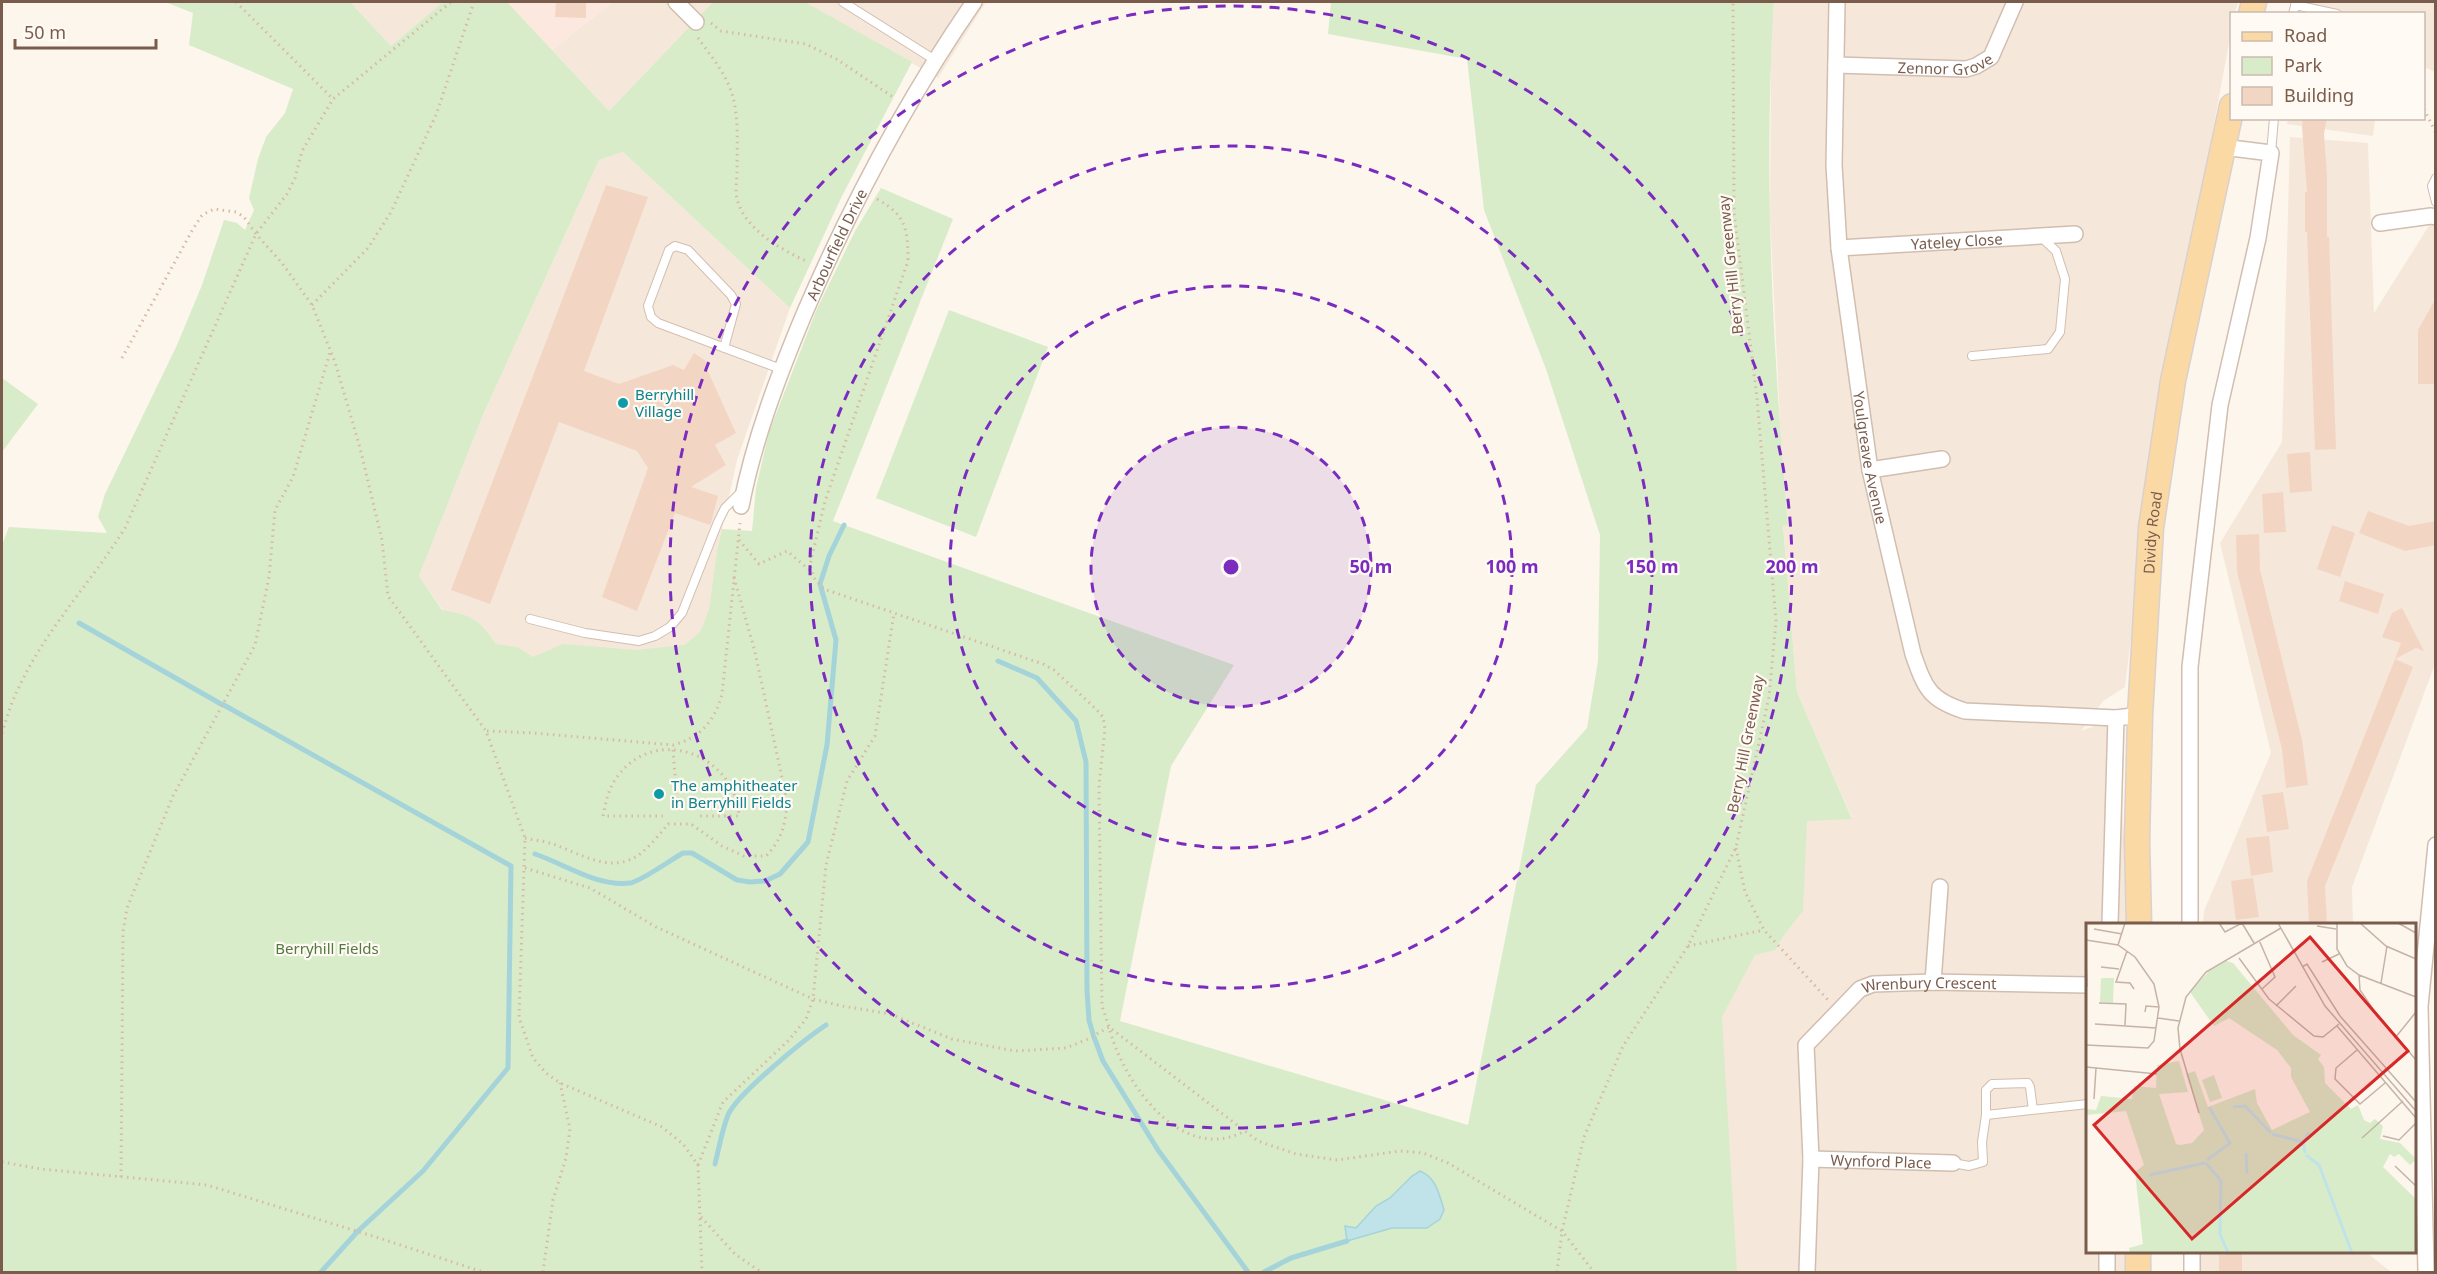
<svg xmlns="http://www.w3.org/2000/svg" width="2437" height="1274" font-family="'Noto Sans',sans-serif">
<rect width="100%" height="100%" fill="#fdf6ec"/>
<!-- residential -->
<path fill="#f5e8da" d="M350,2H443L391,46Z
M612,2H713L609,111L552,50Z
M805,2H986L938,78Z
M1774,2H2238L2235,13L2232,14L2231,32L2163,402L2141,553L2125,687L2103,701L2081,731L2116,718L2130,924H2088V1252H2151L2152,1272H1736L1716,966L1807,820L1852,818L1797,692L1783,525L1788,524L1781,442L1770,217L1771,60Z
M2307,2H2435V72L2424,67V14H2305Z
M2288,119H2375L2373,136L2287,124Z
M2290,137L2368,143L2374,313L2435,216V664L2352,887L2353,924H2203L2204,911L2271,753L2220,543L2282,442Z
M623,152L790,308L737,460L722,529L707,682L474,655L419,576L483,415L599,160Z
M2201,1252H2366L2391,1272H2201Z"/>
<!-- commercial -->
<path fill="#fde8e0" d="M507,2H612L552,50Z"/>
<!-- green -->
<path fill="#d8ecc9" d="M165,2H350L391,46L443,2H507L609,111L713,2H805L912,62L842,196L790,308L623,152L599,160L483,415L419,576L442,610C471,615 479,619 496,644L517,647L533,657L563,644L635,650L685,645L700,632L709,610L717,552L722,529L752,531L756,488L769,432L816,311L855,231L881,188L953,219L833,521L1234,665L1171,766L1120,1021L1468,1125L1536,785L1587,728L1598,661L1600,535L1546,369L1484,210L1467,59L1328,34L1331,2H1774C1763,176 1773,351 1788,525L1783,526L1797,692L1852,819L1807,821L1803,911L1784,935L1775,950L1755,955L1722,1017L1737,1272H2V545L9,527L107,533L98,517L105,494L177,345L202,285L224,220L237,223L245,230L254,210L249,198L258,159L266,137L285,113L293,89L189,45L193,13Z
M949,310L1048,347L976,537L876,498Z
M2,378L38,404L2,452Z"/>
<!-- water -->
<path fill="#bfe3e8" stroke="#a5d3da" stroke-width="1.5" d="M1420,1171C1436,1177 1439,1194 1444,1210L1440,1219L1427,1228H1392L1347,1241L1345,1226L1356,1228L1376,1206L1390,1198L1412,1176Z"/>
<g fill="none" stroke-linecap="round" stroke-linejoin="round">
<!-- stream -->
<path stroke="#a5d3da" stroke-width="5" d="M79,623L221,704
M998,661L1037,678L1076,721L1086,762L1087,991L1089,1020L1093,1034
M222,704L511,866
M535,854C565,864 597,887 630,883C640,882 672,859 683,853H692L737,880L750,882L765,881L780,874L808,842L827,745L836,640L820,584L829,556L844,525
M1094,1037L1103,1061L1158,1150L1248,1272
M715,1164C719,1148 722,1130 728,1115C737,1094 805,1039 826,1025
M321,1272L358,1231L423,1171L508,1068L511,866
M1264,1272L1291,1258L1347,1241"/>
</g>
<!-- building -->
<path fill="#f3d5c3" d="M556,2H586V18L555,17Z
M2303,118H2327L2324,134L2327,175V237H2329L2336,449L2315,450L2307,232H2305V192H2307L2302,127Z
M606,185L648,197L584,371L619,384L673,365L684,370L694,353L709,363L706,367L736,433L715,445L726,465L691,487L718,496L711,523L710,525L675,513L637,611L602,597L648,468L637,451L559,422L490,604L451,590Z
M2436,298V384H2418V330Z
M2310,452L2312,491L2290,493L2287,454Z
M2283,492L2286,532L2264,533L2262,494Z
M2368,511L2409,526L2436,521V545L2405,551L2359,533Z
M2332,525L2355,533L2340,577L2317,569Z
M2259,534L2260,570L2302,740L2308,785L2286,788L2282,749L2237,572L2236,535Z
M2345,581L2384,594L2378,614L2339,601Z
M2402,608L2424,651L2416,648L2395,659L2401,643L2382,637L2392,613Z
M2395,659L2413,667L2325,886L2327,924H2309L2307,881Z
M2283,792L2289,829L2267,832L2262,795Z
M2269,836L2273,872L2251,876L2246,838Z
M2253,878L2259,917L2236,920L2231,881Z
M2226,1251H2242V1272H2219V1255H2226Z"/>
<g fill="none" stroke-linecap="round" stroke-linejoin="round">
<defs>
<path id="lane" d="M843,2L935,60
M2295,5L2337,14
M2293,14L2296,2
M2271,153L2274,118
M2436,178L2432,186L2436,202
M724,348L736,304L731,295L688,250L675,246L669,250L648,306L651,317L658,323L781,369
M1972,356L2048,349L2060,332L2065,279L2056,251L2041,237
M530,619L585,633L639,641L655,636L670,627L682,613L718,522L725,508L742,491
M1986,1115V1090L1992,1084L2028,1083L2030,1087L2033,1110
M1953,1163L1969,1166L1983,1162L1982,1142L1986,1115L2088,1104"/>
<g id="street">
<path d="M676,2L696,22"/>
<path id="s1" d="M1837,2L1834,165L1839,248L1870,470L1913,654C1925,688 1929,700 1965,711L2116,718L2140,715"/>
<path id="s2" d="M1836,65L1966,69L1976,66L1991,57L2015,2"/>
<path d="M2380,223L2431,216L2436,217"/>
<path id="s3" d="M1839,248L2075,234"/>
<path d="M1870,470L1942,459"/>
<path id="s4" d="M741,506C754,439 779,374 805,312C852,203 907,99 974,2"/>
<path d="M2110,924L2116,718"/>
<path d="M2190,924V667L2220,405L2258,238L2271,153L2223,147"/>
<path d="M1933,982L1940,887"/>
<path id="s5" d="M1811,1159L1953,1163"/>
<path id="s6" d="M1807,1272L1811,1159L1806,1045L1860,989L1873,984L1933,982L2088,985"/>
<path d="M2107,1272V1252"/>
<path d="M2192,1272V1252"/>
<path d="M2426,1272L2420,1006L2436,845"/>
</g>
<g id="primary">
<path d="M2251,14L2254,2"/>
<path id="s7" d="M2139,924L2137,841L2140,715L2151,528L2173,381L2232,106"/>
<path d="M2138,1272V1252"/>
</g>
</defs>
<!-- lane casing -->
<use href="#lane" stroke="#d1beb0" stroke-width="10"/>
<!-- street casing -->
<use href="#street" stroke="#d1beb0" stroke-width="18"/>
<!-- primary casing -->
<use href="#primary" stroke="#dad1cd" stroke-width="27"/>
<!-- path -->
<path stroke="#d9b8a5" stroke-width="3" stroke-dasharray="1.5 4.5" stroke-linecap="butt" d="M236,2L333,99
M711,23L721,31L806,44L838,60L893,97
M698,38C711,56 727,75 733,97C739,121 737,147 737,171C737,180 735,191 737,199C745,230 782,250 808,262
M2424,109L2436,133
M877,199C906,215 908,229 908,261L825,501L810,565L814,578L824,589L1043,664L1054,670L1096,709L1103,717L1105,729L1099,785L1102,1006L1109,1027L1258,1141L1296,1154L1337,1160L1400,1151L1423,1153L1448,1163L1562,1231L1594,1272
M312,305L368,248L391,212L436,115L474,2
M122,358L193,229L202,215L214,209L236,212L244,217L256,234L282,263L312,305L335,362L360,448L382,540L388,596L486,731L525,838L519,1017L533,1058L546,1073L560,1083L662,1127L683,1144L698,1165L702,1272
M739,540L759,564L787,551L812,572
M487,731L533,733L673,745C700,738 715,721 722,694L740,523
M2,733C7,717 12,700 20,685C47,628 92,581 125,528L256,234L287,194L295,178L302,151L333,99L451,2
M673,750L677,799
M663,816H603C606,802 608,789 617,777C655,724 735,754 739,816H696
M525,838C534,840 544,841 553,844C581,854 612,875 640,854C650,846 660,834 668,824H691L722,846L744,856H766C782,840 786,823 787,801L755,652L733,574
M1736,848L1745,892L1764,930L1828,1000
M525,868L590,888L656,927L813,999L842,1006L890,1014L952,1039L1015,1051L1066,1048L1088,1039L1109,1027C1122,1080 1179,1164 1243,1132
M1688,946L1764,930
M2,1162L41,1169L207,1185L379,1238L483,1272
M698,1165L723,1102L789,1040L806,1019L813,999L826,865L847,781L875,736L894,613
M121,1177L123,932L127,908L173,796L255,645L269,577L275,510L293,477L330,352
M701,1217L735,1254L761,1272
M543,1272L553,1200L566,1158L570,1129L560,1083
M1557,1272L1562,1231L1584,1137L1623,1046L1688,946L1736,847L1769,697L1776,621L1757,398L1734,213L1733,2"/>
<!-- lane -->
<use href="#lane" stroke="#fff" stroke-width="8"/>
<!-- street -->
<use href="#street" stroke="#fff" stroke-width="15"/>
<!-- primary -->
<use href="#primary" stroke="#fbd9a5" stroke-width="24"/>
</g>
<!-- distance rings -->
<circle cx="1231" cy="567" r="140" fill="#7b2cbf" fill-opacity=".12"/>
<g fill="none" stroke="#7b2cbf" stroke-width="3" stroke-dasharray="10 8">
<circle cx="1231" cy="567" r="140"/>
<circle cx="1231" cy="567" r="281"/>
<circle cx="1231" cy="567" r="421"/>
<circle cx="1231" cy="567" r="561"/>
</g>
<!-- markers -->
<g fill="#0f9aa8" stroke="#fffaf3" stroke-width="2">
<circle cx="623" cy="403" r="6"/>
<circle cx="659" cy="794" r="6"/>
</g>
<g text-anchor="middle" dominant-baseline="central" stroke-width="4.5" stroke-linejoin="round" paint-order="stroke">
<!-- street labels -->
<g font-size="15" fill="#7a5c4d" stroke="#fffaf3">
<text stroke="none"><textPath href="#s2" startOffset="110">Zennor Grove</textPath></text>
<text stroke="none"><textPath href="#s3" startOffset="118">Yateley Close</textPath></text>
<text stroke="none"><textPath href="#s4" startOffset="279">Arbourfield Drive</textPath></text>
<text transform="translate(1730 265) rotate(-96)">Berry Hill Greenway</text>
<text stroke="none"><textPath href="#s1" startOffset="458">Youlgreave Avenue</textPath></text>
<text stroke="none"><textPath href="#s7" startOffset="392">Dividy Road</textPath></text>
<text transform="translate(1745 744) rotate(-79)">Berry Hill Greenway</text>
<text stroke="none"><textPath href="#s6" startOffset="375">Wrenbury Crescent</textPath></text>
<text stroke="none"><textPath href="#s5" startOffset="70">Wynford Place</textPath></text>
</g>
<!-- culture labels -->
<g font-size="15" fill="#0d838f" stroke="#fffaf3" text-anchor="start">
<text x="635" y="394">Berryhill<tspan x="635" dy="17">Village</tspan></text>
<text x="671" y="785">The amphitheater<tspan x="671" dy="17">in Berryhill Fields</tspan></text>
</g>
<!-- park labels -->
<g font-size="15" fill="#537a41" stroke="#fffaf3">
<text x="327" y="948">Berryhill Fields</text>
</g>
</g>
<!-- overview -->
<g transform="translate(2086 923)">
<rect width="330" height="330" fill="#fdf6ec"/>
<path d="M140,38L147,40L207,112L235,132L232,136L238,144L239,160L265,186L272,182L278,197L284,200L289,196L297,203L294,216L314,220L330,236L324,242L313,231L308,234L304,231L297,244L330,276V330H44L43,325L57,321L49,249L58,242L40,188L0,192V186L10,187L15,173L46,176L48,163L70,165L71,142L93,138L102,169L73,171L90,221L94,222L106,220L118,207L100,151L109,148L122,184L169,166L171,180L186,207L224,189L205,154V145L191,127L143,95L128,103L104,69L123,48ZM15,55H28L27,80L14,79ZM128,152L136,175L124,179L116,157Z" fill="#d8ecc9"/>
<path fill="none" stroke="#bfe3e8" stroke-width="3" d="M147,184L159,183L185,210M186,211L217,219M160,230L161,251M219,230L217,219L223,209M220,232L233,242L266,330M121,237L144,220L123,184M120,240L135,258L134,311L142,330M82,248L119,240M63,252L82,248"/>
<path fill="none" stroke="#c5b3a7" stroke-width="1.5" d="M133,0L139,9L156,0L168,20M192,0L239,83L330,188M251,0V26L261,43L273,52L330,74M274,0L300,23L330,36M312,0L330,10M231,3L250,6M8,6L36,11M0,17L32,22L49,34L68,61L73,84L68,118L62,125L0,122M173,17L189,54L176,66M32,22L39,0M41,28L30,59L44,60L48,66M153,35L183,76L228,113L237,114L253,101M0,38L1,64M236,39L253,31M15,44L33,46M216,44L221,41L254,93L330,179M273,52L274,67L287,86L330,137M295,60L301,23M13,80L40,81L39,102M190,83L210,63M59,89L60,83L73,84M72,95L93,98M9,101L70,105M251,103L330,195M309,115L330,89M271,127L250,145L249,156L274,181L299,160M0,144L71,151M8,176L10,145M113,190L94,126L92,105L100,74L120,49L195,5M297,213L313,217L330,200M276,215L317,178M309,243L330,263"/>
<path fill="#d62828" fill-opacity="0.15" stroke="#d62828" stroke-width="3" d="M224,14L322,128L106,316L8,202Z"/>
<rect width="330" height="330" fill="none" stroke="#7a5c4d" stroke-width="3"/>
</g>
<circle cx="1231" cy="567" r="9" fill="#7b2cbf" stroke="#fffaf3" stroke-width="3"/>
<g font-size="18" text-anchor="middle" font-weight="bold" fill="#7b2cbf" stroke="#fffaf3" stroke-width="4.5" stroke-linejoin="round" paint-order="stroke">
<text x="1371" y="573">50 m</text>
<text x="1512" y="573">100 m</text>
<text x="1652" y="573">150 m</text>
<text x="1792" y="573">200 m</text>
</g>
<!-- border -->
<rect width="2437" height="1274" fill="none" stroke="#7a5c4d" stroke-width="6"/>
<!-- legend -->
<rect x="2230" y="12" width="195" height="108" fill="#fffaf3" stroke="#cabbb1" stroke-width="1.5"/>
<rect x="2242" y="32" width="30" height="9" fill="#fbd9a5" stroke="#cabbb1" stroke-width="1.5"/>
<text x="2284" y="42" font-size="18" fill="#7a5c4d">Road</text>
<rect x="2242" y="57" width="30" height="18" fill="#d8ecc9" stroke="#cabbb1" stroke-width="1.5"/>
<text x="2284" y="72" font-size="18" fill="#7a5c4d">Park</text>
<rect x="2242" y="87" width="30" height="18" fill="#f3d5c3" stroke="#cabbb1" stroke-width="1.5"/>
<text x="2284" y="102" font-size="18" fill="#7a5c4d">Building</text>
<!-- scale -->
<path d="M15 39v9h141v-9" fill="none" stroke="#7a5c4d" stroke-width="3"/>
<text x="24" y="39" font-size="18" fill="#7a5c4d" stroke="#fffaf3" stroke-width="4.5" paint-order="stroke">50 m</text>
</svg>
